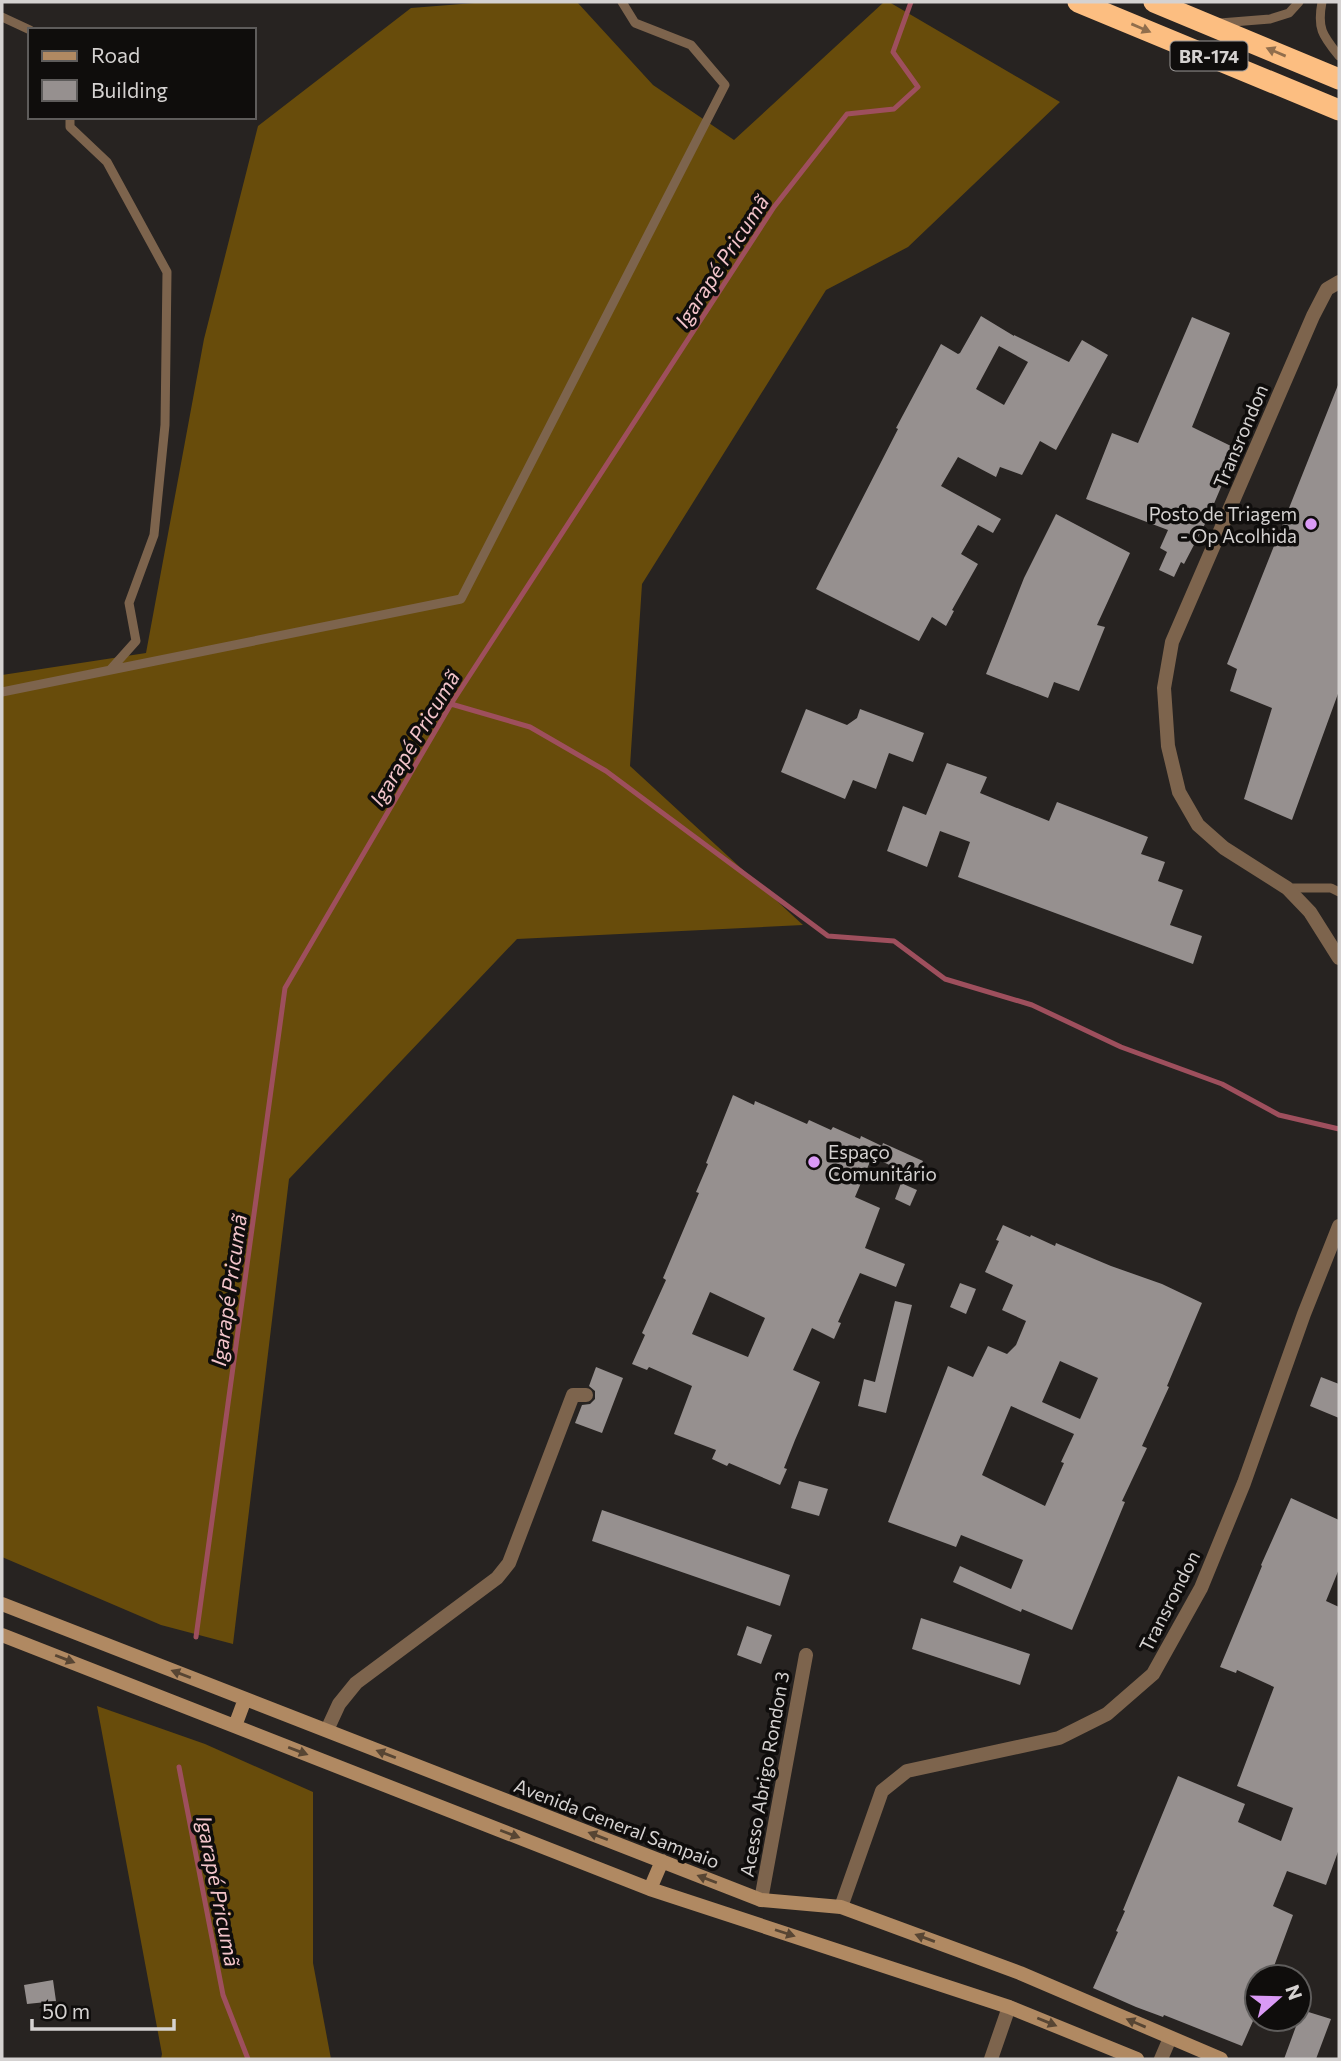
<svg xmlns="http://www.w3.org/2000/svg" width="1341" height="2061" font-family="Commissioner,sans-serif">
<rect width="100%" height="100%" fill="#272321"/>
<!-- forest -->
<path fill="#684c0b" d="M487,2H577L653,85L734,140L884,2H889L1060,102L908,247L826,290L642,584L630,766L803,925L517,939L289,1179L233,1644L161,1625L2,1557V675L146,653L204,339L258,126L411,8Z
M97,1706L205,1744L313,1792V1963L331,2059H161L162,2054Z"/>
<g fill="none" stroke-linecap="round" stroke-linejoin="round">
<!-- stream -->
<path stroke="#9e4f5d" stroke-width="5" d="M451,704L530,727L606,771L828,936L894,941L945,979L1032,1005L1121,1047L1222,1084L1279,1115L1339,1129
M196,1637L285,988L451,704L774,207L847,114L894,109L918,87L893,52L911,2
M179,1767L223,1995L248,2059"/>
</g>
<!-- building -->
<path fill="#96908f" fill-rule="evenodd" d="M981,316L1014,336V335L1069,362L1082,340L1108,355L1056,450L1040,441L1022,475L1000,467L996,477L958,457L941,486L1001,519L993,533L978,525L961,554L978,564L952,610L954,611L946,626L932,617L919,641L816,589L898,429L896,428L941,344L958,354L960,353ZM999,346L1028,362L1004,405L976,389Z
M1192,317L1230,333L1192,427L1233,447L1225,465L1230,466L1207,520L1184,564L1181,562L1174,577L1159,570L1167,552L1160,548L1168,530L1086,499L1112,433L1138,443Z
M1338,385L1339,691L1292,820L1244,799L1272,708L1230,691L1237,669L1227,664Z
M1056,514L1130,553L1097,625L1105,627L1079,691L1054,682L1048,698L986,674L1024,578Z
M806,709L847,725L857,718L860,709L924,733L913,762L889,753L876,789L853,780L845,799L781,772Z
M947,763L987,777L980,793L1049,821L1057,802L1148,837L1141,854L1165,862L1158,881L1183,890L1170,925L1202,936L1193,964L958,877L970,842L940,831L927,867L887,851L903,806L926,815Z
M733,1095L754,1105L755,1101L807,1124L809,1120L831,1130L833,1127L860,1139L861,1136L882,1146L883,1143L923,1161L916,1177L872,1157L855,1197L880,1208L865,1248L905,1264L896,1287L860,1273L838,1322L841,1323L834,1339L812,1328L793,1370L820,1382L795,1440L784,1468L787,1469L780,1485L729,1463L727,1466L712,1459L716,1450L674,1434L692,1386L649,1367L647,1370L632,1364L645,1335L642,1333L666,1280L663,1278L699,1193L696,1192L708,1164L706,1163ZM710,1292L765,1318L748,1357L692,1334Z
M901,1183L917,1190L910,1206L895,1199Z
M1003,1225L1030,1237L1031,1235L1055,1246L1056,1243L1111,1266L1162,1284L1202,1303L1167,1386L1169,1387L1142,1446L1147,1448L1122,1501L1125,1502L1072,1630L1022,1609L1021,1612L953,1582L960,1566L1011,1589L1023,1560L961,1535L956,1547L888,1522L948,1366L973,1377L988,1346L1007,1354L1016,1345L1026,1321L1002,1310L1013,1285L985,1272L999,1241L996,1240ZM1060,1361L1098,1378L1080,1419L1042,1402ZM1011,1406L1074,1434L1061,1462L1064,1463L1045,1506L982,1475Z
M960,1283L976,1289L966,1314L950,1307Z
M895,1301L912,1305L886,1413L858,1406L864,1379L875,1382Z
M596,1367L623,1378L602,1433L575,1423L582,1405L590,1404L595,1399V1391L589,1386Z
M1321,1377L1339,1384V1418L1310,1406Z
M799,1481L828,1489L819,1516L791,1508Z
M1291,1498L1339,1520V1569L1326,1601L1339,1607V1849L1326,1885L1287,1871L1273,1906L1293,1915L1270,1977H1257V2012L1242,2046L1164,2015L1163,2017L1136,2007L1093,1988L1118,1932L1116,1931L1125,1911L1123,1910L1178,1776L1245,1804L1238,1822L1281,1841L1293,1808L1237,1786L1274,1687L1237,1670L1236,1673L1220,1667L1262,1566L1261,1565Z
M602,1510L790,1575L780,1606L592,1541Z
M921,1618L1030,1654L1020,1685L912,1649Z
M747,1626L772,1635L761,1664L737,1655Z
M53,1980L56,2001L27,2004L24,1985Z
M1302,2010L1331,2019L1316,2059H1284Z"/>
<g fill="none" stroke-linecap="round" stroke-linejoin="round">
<!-- lane -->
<path stroke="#7d644d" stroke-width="9" d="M1322,2C1317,28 1322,35 1339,56
M2,17L30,30
M1220,23L1270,19L1289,13L1299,2
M70,117V127L107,162L167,272L165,425L154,535L129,603L136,641L110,670
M2,692L461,599L725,85L691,45L635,23L622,2
M1287,888H1331L1339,892"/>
<!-- street -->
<path stroke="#7d644d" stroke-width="14" d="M1339,282L1327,289L1313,316L1172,642L1164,688L1168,746L1179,792L1198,825L1224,848L1287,888L1310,912L1339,958
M327,1730L339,1704L356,1683L497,1578L509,1563L573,1395H586
M761,1900L806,1655
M841,1907L882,1791L907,1771L1059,1738L1107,1714L1153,1674L1201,1588L1244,1483L1304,1314L1339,1226
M991,2059L1009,2007
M1161,2059L1170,2038"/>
<!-- secondary -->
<path stroke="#b08962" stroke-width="14" d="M2,1604L761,1900L841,1907L1020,1973L1221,2059
M2,1635L650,1889L1009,2007L1137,2059
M235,1726L245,1699
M650,1889L662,1861"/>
<!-- highway -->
<path stroke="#fcbe81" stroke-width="21" d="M1078,2L1339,110
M1154,2L1339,79"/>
</g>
<!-- one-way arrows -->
<defs><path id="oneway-solid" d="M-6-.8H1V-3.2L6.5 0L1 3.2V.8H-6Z" transform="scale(1.75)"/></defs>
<g fill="#916e4c">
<use href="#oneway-solid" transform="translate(1141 28) rotate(23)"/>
<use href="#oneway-solid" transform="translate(1276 52) rotate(-157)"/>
</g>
<g fill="#574533">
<use href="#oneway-solid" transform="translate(65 1659) rotate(21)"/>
<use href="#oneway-solid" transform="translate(181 1674) rotate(-159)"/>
<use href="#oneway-solid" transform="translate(298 1751) rotate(21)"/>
<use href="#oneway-solid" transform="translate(386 1754) rotate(-159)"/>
<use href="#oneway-solid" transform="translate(510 1834) rotate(21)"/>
<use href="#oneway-solid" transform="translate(598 1836) rotate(-159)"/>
<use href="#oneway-solid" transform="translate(707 1879) rotate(-159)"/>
<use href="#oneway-solid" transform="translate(785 1933) rotate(18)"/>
<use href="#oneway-solid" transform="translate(925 1938) rotate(-160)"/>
<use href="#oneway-solid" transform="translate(1047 2022) rotate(22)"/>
<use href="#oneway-solid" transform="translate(1136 2023) rotate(-157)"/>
</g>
<!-- markers -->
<g fill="#da9af6" stroke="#0f0d0c" stroke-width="2.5">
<circle cx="1311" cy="524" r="7"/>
<circle cx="814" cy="1162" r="7"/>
</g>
<g text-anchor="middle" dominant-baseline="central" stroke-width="7" stroke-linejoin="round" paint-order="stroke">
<!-- shield labels -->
<rect fill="#0f0d0c" stroke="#9a9796" stroke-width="2" x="1170.5" y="41.5" width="77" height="29" rx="5"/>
<g font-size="18" font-weight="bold" fill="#d5d2d1">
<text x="1209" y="56">BR-174</text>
</g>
<!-- street labels -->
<g font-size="19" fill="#d5d2d1" stroke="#0f0d0c">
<text transform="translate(1240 436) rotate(-67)">Transrondon</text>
<text transform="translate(1169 1601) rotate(-63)">Transrondon</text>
<text transform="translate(764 1774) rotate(-80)">Acesso Abrigo Rondon 3</text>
<text transform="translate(617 1823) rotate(21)">Avenida General Sampaio</text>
</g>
<!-- poi labels -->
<g font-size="19" fill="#d5d2d1" stroke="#0f0d0c" text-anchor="end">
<text x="1297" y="513">Posto de Triagem<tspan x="1297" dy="22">- Op Acolhida</tspan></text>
<text x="828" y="1151" text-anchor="start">Espaço<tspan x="828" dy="22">Comunitário</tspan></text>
</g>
<!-- water labels -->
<g font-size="21" font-style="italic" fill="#f3c4ca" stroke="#0f0d0c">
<text transform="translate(721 261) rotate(-57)">Igarapé Pricumã</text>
<text transform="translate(414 738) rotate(-59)">Igarapé Pricumã</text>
<text transform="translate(228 1290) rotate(-82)">Igarapé Pricumã</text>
<text transform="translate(219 1891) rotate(79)">Igarapé Pricumã</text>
</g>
</g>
<!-- border -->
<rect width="1341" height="2061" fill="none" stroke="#d5d2d1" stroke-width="7"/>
<!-- legend -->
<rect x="28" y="28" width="228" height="91" fill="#0f0d0c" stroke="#5e5c5b" stroke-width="2"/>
<rect x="42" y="51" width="35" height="10" fill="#b08962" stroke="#5e5c5b" stroke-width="2"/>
<text x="91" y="63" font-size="21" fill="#d5d2d1">Road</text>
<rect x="42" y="80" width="35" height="21" fill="#96908f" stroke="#5e5c5b" stroke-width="2"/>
<text x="91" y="98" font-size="21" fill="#d5d2d1">Building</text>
<!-- north arrow -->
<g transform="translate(1278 1998) rotate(70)"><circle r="33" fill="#0f0d0c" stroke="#5e5c5b" stroke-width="2"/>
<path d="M0-5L12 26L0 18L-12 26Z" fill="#da9af6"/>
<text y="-10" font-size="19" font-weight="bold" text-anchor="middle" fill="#d5d2d1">N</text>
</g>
<!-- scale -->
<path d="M32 2019v10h142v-10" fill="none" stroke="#d5d2d1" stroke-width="3.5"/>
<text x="42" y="2019" font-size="21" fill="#d5d2d1" stroke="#0f0d0c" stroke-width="5" paint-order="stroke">50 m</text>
</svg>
